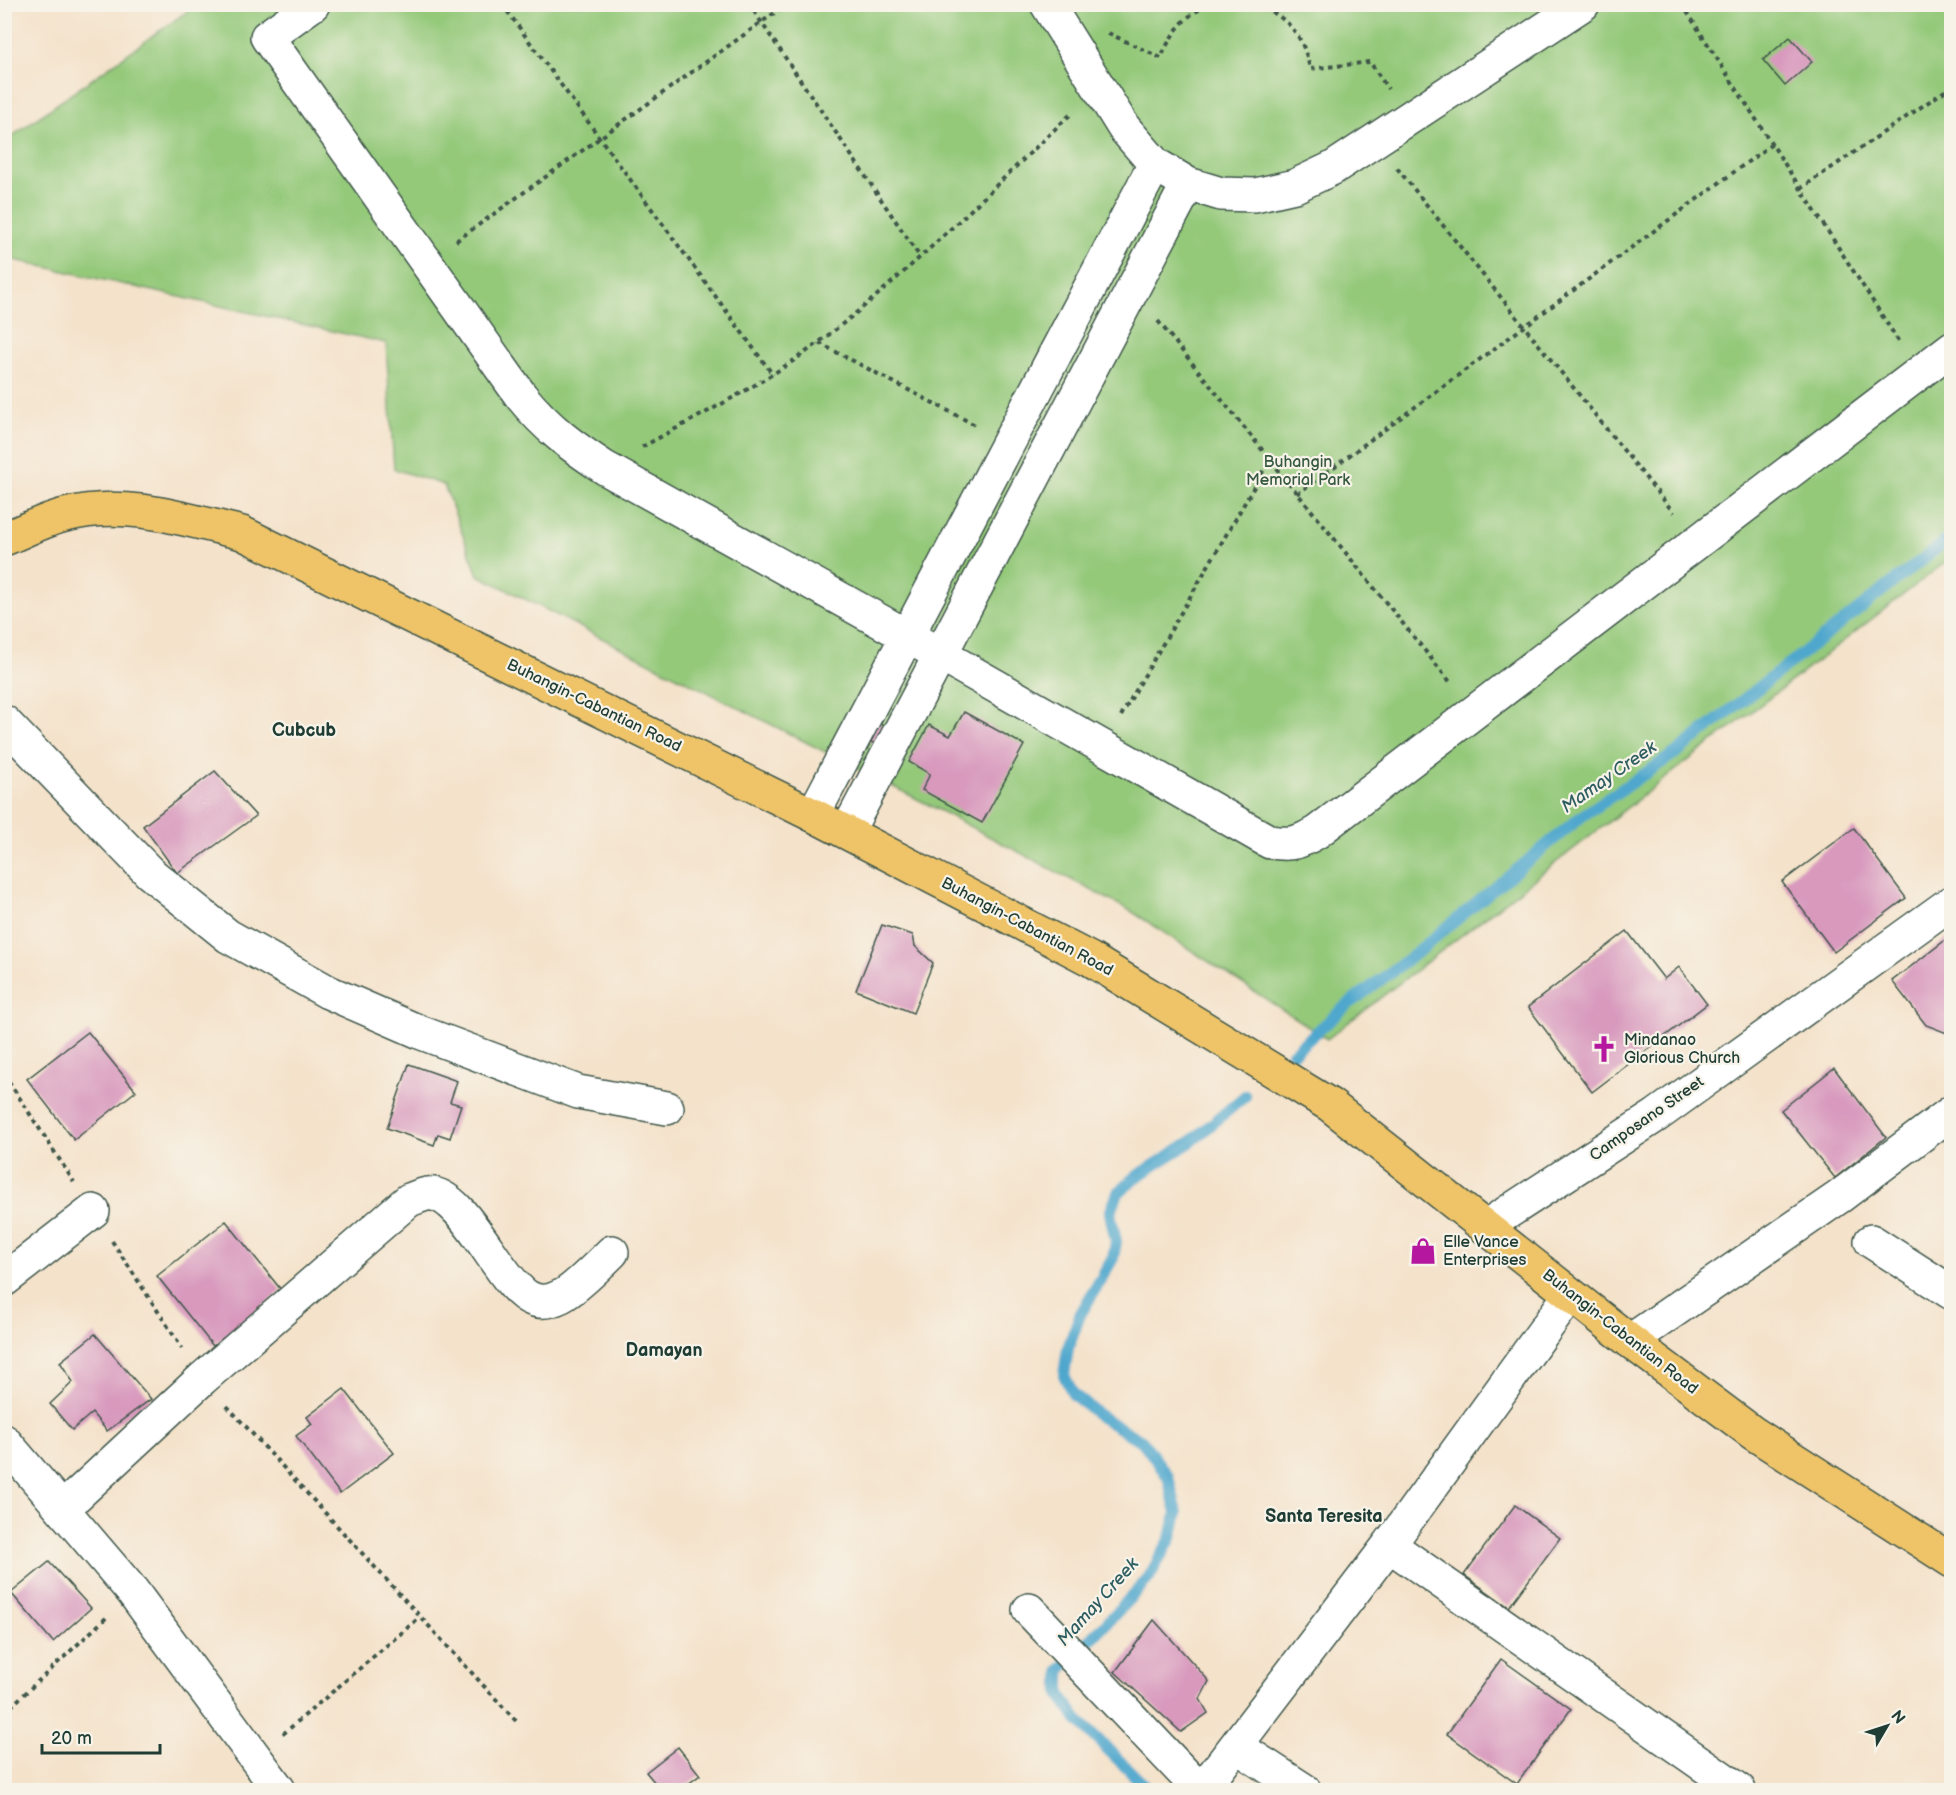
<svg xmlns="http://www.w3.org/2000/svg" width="1956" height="1795" font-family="'Balsamiq Sans',sans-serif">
<rect width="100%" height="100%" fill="#f7f3e8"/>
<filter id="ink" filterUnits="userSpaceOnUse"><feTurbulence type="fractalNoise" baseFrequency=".0167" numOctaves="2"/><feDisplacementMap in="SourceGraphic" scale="12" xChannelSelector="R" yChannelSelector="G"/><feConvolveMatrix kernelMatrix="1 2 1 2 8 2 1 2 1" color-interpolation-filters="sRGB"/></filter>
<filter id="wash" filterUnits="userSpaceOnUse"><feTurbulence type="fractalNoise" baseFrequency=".008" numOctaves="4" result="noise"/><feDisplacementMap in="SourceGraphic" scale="24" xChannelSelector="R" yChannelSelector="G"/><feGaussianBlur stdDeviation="1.35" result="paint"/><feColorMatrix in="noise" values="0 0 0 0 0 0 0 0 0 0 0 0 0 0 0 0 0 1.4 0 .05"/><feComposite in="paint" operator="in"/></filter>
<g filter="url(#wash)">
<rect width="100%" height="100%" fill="#f4e2ca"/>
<!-- green -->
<path fill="#94c97a" stroke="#5a8357" stroke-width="1.5" d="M196,5H1951V558L1327,1039L1131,911L933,807L478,575L444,485L394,469L386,343L5,258L4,142Z"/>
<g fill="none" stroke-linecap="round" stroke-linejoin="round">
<!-- stream -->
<path stroke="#50a7cd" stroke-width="12" d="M1293,1053L1346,1006L1416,953L1582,816L1677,752L1952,536
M1149,1790L1077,1719L1060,1694V1670L1099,1631L1148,1579L1171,1538L1177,1513L1168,1477L1143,1442L1101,1417L1073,1394L1064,1375L1068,1348L1080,1315L1113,1258L1116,1242L1110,1213L1118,1193L1136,1177L1192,1141L1245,1096"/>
</g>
<g id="blocks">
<!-- building -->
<path fill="#d899bd" d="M1790,37L1812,62L1785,86L1763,60Z
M964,712L1024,745L982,823L922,790L930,774L909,762L929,725L950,736Z
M875,721L890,729L881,747L865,739Z
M215,771L256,816L177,873L143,826Z
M1854,828L1906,898L1834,952L1782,882Z
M882,925L913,935L915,946L933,963L913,1013L856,990Z
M1627,931L1664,979L1679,967L1707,1004L1592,1092L1528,1007Z
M1952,935V1035L1926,1025L1892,981Z
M88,1032L136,1091L74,1140L27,1079Z
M409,1064L457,1081L450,1102L461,1105L450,1138L438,1134L434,1145L387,1128Z
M1834,1068L1886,1137L1835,1178L1781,1110Z
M226,1221L282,1291L213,1346L157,1276Z
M95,1334L151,1399L107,1431L92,1413L72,1430L50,1404L73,1382L60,1362Z
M344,1389L394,1453L340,1494L296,1436L312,1424L307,1417Z
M1515,1505L1560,1538L1509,1607L1464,1575Z
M49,1562L91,1608L53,1642L11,1593Z
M1154,1620L1209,1681L1200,1699L1208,1713L1181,1732L1115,1672Z
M1501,1659L1571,1709L1517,1784L1447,1734Z
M678,1747L700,1775L680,1790H661L646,1772Z"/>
</g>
</g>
<g filter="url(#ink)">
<use href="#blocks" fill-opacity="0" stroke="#3f564a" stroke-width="1.5"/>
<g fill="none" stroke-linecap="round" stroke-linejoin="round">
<defs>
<path id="minor" d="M313,4L267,37L521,396C547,428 570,445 605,468L941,655L1270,842C1291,845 1299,843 1317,832L1952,348
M1047,4L1124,128L1155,164L1188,184L1221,194L1255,195L1295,186L1333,168L1583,4
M4,722L150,873L228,936L328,992L422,1033L578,1092L667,1108
M813,815L1155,164
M847,832L1188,184
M1485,1227L1657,1115L1952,902
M1871,1241L1952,1293
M4,1280L93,1211
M1630,1341L1839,1197L1952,1112
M4,1441L133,1592L279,1790
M62,1509L202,1379L409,1200C415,1198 421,1195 427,1194C464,1189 501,1288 532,1299C541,1303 551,1301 559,1297C571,1293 601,1263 612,1252
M1389,1545L1739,1790
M1029,1610L1200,1790
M1236,1746L1304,1790
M1202,1790L1389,1545L1570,1295"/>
<path id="major" d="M4,539C24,531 44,520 65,515C125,499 184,519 242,533L813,815L1090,959L1330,1105L1630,1341L1753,1433L1952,1561"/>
</defs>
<!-- minor casing -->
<use href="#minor" stroke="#3f564a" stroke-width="36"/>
<!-- major casing -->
<use href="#major" stroke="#3f564a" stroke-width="36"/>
<!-- path -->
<path stroke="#3f564a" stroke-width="4" stroke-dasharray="4.5 4.5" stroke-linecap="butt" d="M502,4L773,375
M749,4L920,257
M1256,4C1289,18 1303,35 1310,69L1370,62L1388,89
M1682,4L1899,342
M1275,12L1280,4
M1108,33L1161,58C1171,34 1186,11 1214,4
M1397,168L1674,513
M1800,189L1952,86
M456,241L787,4
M1158,321L1451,683
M819,343L977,426
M642,447C702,414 764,384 818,343C909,274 989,191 1072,113
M1297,494L1772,144
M1121,716L1269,461
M4,1074L74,1182
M112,1241L182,1348
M227,1406L516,1721
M4,1713L107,1617
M283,1734L420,1617
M613,1790L615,1786"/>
<!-- minor -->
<use href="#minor" stroke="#fff" stroke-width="33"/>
<!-- major -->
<use href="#major" stroke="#efc469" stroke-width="33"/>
</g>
</g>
<!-- icons -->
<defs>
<symbol id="church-bare" viewBox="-9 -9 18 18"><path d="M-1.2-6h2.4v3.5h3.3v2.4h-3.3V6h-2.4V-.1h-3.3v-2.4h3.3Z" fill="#b5179e" stroke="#f7f3e8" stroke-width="2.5" paint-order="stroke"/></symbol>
<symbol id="shop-bare" viewBox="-9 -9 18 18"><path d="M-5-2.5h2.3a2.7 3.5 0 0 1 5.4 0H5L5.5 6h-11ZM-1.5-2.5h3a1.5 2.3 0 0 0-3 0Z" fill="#b5179e" stroke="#f7f3e8" stroke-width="2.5" paint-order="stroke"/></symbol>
</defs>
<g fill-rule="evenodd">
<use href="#church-bare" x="1585" y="1030" width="38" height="38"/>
<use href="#shop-bare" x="1404" y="1232" width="38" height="38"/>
</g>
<g text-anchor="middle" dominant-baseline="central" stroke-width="4.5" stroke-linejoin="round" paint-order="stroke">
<!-- park labels -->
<g font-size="16" fill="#365942" stroke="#f7f3e8">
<text x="1298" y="462">Buhangin<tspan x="1298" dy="18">Memorial Park</tspan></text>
</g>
<!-- street labels -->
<g font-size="16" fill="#1f3d34" stroke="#f7f3e8">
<text transform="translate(594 706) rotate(26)">Buhangin-Cabantian Road</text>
<text transform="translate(1027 927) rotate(28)">Buhangin-Cabantian Road</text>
<text transform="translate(1647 1119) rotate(-35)">Camposano Street</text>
<text transform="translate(1620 1332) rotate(38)">Buhangin-Cabantian Road</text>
</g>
<!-- poi labels -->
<g font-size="16" fill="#1f3d34" stroke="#f7f3e8" text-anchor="start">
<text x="1624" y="1040">Mindanao<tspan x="1624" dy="18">Glorious Church</tspan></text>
<text x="1443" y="1242">Elle Vance<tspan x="1443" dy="18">Enterprises</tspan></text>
</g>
<!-- neighbourhood labels -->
<g font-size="18" font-weight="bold" fill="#1f3d34" stroke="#f7f3e8">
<text x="304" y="730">Cubcub</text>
<text x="664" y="1350">Damayan</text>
<text x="1324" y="1516">Santa Teresita</text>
</g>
<!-- water labels -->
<g font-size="18" font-style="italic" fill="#2e5d62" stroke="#f7f3e8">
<text transform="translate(1609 777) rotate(-35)">Mamay Creek</text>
<text transform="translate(1098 1602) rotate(-48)">Mamay Creek</text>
</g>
</g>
<!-- margin -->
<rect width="1956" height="1795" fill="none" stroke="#f7f3e8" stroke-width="24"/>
<!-- north arrow -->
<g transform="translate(1887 1726) rotate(51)" stroke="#f7f3e8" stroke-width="4.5" paint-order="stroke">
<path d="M0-4.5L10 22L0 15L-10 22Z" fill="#1f3d34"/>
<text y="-9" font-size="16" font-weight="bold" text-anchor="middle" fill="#1f3d34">N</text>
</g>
<!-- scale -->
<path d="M42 1744v9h118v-9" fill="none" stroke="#1f3d34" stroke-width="3"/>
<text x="51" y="1744" font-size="18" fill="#1f3d34" stroke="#f7f3e8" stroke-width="4.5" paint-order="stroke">20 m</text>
</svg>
